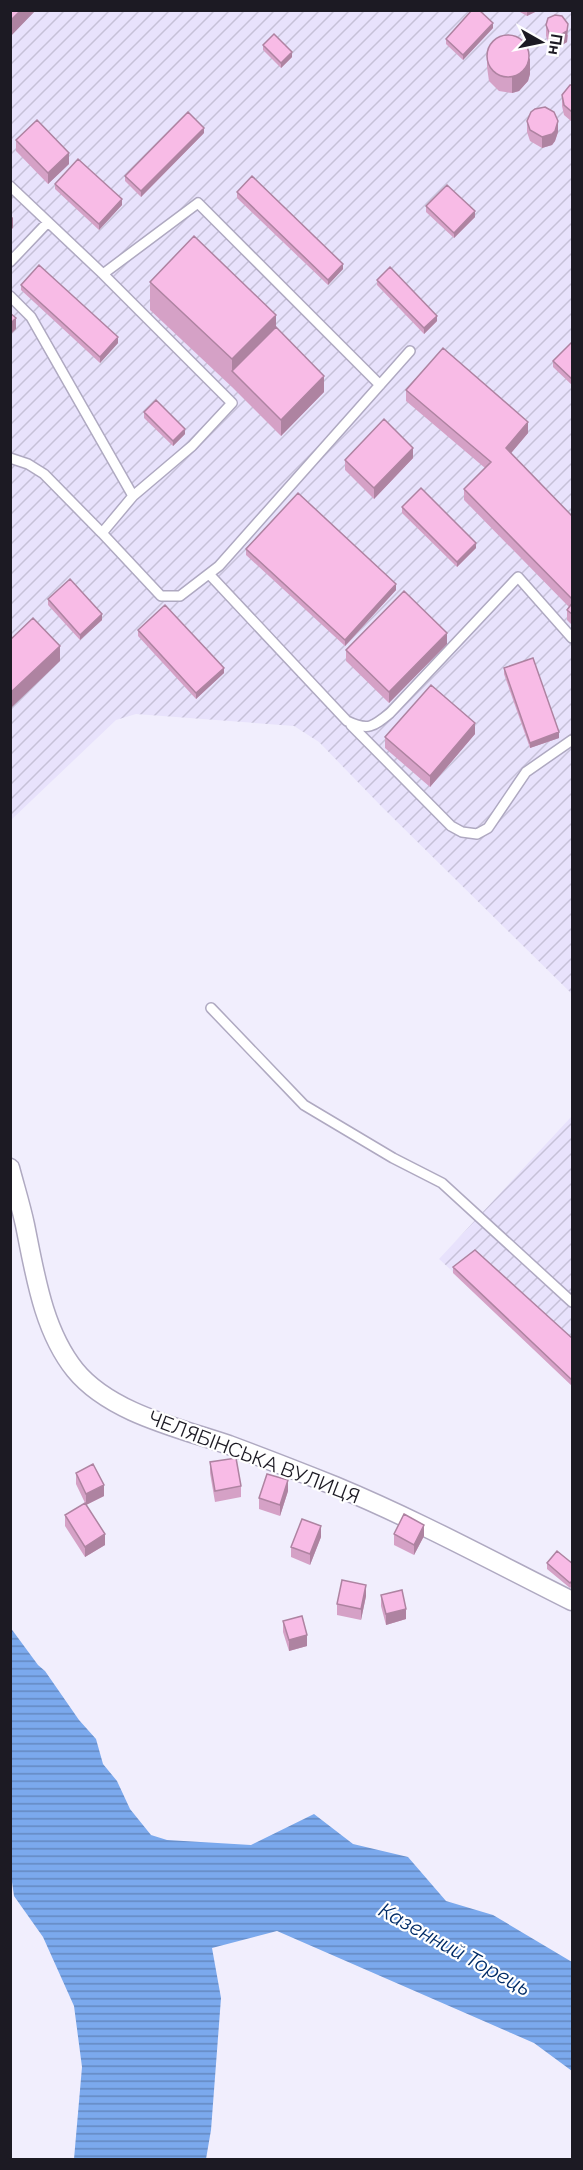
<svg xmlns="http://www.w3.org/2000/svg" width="583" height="2170" font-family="Raleway,sans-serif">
<defs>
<pattern id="industrial-furrows" width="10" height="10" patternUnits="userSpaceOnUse" patternTransform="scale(1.5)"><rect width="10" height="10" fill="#e8e2fc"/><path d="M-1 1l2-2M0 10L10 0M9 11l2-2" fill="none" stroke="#c6c1d8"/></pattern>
<pattern id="water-rules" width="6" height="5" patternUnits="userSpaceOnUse" patternTransform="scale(1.5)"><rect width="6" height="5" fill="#7ba9ed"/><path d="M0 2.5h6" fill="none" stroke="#6489c0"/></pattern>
</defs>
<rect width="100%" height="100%" fill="#f1eefd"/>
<!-- industrial -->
<path fill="url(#industrial-furrows)" d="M11,11H572V994L383,808L319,742L294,726L136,714L116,720L11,820Z
M572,1116V1380L439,1259Z"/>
<!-- water -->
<path fill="url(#water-rules)" d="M10,1627L38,1665L45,1671L79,1720L96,1739L103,1764L117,1781L130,1809L151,1835L167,1840L251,1845L314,1814L353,1844L408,1857L446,1901L493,1915L572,1962V2071L534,2043L277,1931L212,1948L221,1998L211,2130L206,2159H74L82,2067L74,2006L43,1937L14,1896L12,1882L11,1881Z"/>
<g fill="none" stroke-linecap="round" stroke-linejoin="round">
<defs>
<path id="lane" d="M10,186L103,274L232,403L192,446L133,496L31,317L10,296
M10,262L48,222
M103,274L198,203L380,385
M10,458L28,464L44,474L102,533L133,496
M102,533L161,596H180L219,566L410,351
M209,574L347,721C368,731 373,727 390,713L518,577L572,638
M351,725L451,826L462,832L477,834L488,828L526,772L572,740
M211,1008L304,1105L393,1158L442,1183L572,1302"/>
<path id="street" d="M10,1168C15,1187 21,1206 25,1225C35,1274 43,1330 75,1370C110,1413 179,1428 229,1445C264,1458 300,1472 335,1486C417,1520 494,1562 572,1601"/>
</defs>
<!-- lane casing -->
<use href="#lane" stroke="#afa9c1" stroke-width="12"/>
<!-- street casing -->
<use href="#street" stroke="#afa9c1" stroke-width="21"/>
<!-- lane -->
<use href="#lane" stroke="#fff" stroke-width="9"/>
<!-- street -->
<use href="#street" stroke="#fff" stroke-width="18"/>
</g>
<!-- wall -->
<path fill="#d5a1c6" d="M519,10H535V12L527,16L520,12Z
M546,25L568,35L567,42L557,48L550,46L546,36Z
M493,28L463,60L446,44V39Z
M263,45L292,57L281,68L263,50Z
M487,51L530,74L528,81L519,91L512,93L499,91L489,81L487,67Z
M573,85V121H571L564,115L562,106V95Z
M527,121L558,132L555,141L552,145L542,148L530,141L527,132Z
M204,133L141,197L125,181V176Z
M16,140L69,164L48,184L16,151Z
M55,184L122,205L99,230L55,189Z
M237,192L343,269L328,285L237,198Z
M426,206L475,217L454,238L426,212Z
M377,280L437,321L424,334L377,285Z
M150,282L276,327L324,392L281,436L232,387L150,310Z
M21,285L118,343L100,363L21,290Z
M573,341V386L553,367V361Z
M406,390L528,433L511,453L573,517V626L567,620V610L569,607L464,500V489L485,468L406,401Z
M144,412L185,434L173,446L144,418Z
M413,458L374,499L345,470V460Z
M402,507L476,548L457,567L402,513Z
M246,549L396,590L345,646L246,555Z
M48,599L102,620L80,640L48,605Z
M138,630L224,673L196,699L138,636Z
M447,644L389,703L346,661V650Z
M504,668L559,738L530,748L504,674Z
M475,734L430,787L385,748V737Z
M453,1267L573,1339V1387L453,1273Z
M210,1462L241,1486V1497L215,1502L210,1473Z
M76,1473L104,1496L86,1505L76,1484Z
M288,1491L280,1516L259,1509V1498Z
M65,1515L105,1545L85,1557L65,1526Z
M394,1534L424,1536L414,1555L394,1545Z
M321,1537L310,1565L291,1557V1547Z
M547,1563L573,1564V1586L570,1588L547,1569Z
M381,1595L406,1619L386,1625L381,1606Z
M366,1596L361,1620L337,1615V1604Z
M283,1621L307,1646L289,1651L283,1632Z"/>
<!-- shaded-wall -->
<path fill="#ae83a1" d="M21,10H36L10,37V21Z
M535,10V12L527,16V11Z
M493,23V28L463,60V55Z
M568,24L567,42L557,48V37Z
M292,52V57L281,68V63Z
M530,58V74L528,81L519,91L512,93V77Z
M558,121V132L555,141L552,145L542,148V137Z
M204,128V133L141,197V191Z
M69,153V164L48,184V173Z
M122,199V205L99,230V224Z
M475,211V217L454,238V233Z
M13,217V228L10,230V219Z
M343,264V269L328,285V280Z
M276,315V343L232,371V359Z
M437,316V321L424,334V328Z
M16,318V329L10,335V324Z
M118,337V343L100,363V357Z
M324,376V392L281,436V420Z
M528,422V433L506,459V448Z
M185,429V434L173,446V441Z
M413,448V458L374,499V488Z
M476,543V548L457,567V562Z
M396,584V590L345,646V640Z
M102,614V620L80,640V635Z
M447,633V644L389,703V692Z
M60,646V661L10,709V693Z
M224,668V673L196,699V693Z
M475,723V734L430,787V776Z
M559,732V738L530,748V743Z
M288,1480V1491L280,1516V1505Z
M104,1485V1496L86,1505V1494Z
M424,1525V1536L414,1555V1545Z
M321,1526V1537L310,1565V1554Z
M105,1534V1545L85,1557V1547Z
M366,1585V1596L361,1620V1609Z
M406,1609V1619L386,1625V1614Z
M307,1635V1646L289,1651V1640Z"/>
<!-- building -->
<path fill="#f8bbe6" stroke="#ae83a1" stroke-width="1.5" d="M10,10H21L10,21Z
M472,10H479L493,23L463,55L446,39Z
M555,15L562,16L568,24L567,31L557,37L550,35L546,25L548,18Z
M274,34L292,52L281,63L263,45Z
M487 56a21 21 0 1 1 42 0a21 21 0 1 1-42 0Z
M570,85H573V110L571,111L564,105L562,95Z
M545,107L554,112L558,121L555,131L552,134L542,137L530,130L527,121L531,112L535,109Z
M188,112L204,128L141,191L125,176Z
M37,120L69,153L48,173L16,140Z
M78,159L122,199L99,224L55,184Z
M252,176L343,264L328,280L237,192Z
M447,185L475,211L454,233L426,206Z
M194,236L276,315L232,359L150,282Z
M39,265L118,337L100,357L21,285Z
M390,267L437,316L424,328L377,280Z
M10,313L16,318L10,324Z
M276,327L324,376L281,420L232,371Z
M573,341V380L553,361Z
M443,348L528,422L506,448L573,517V600L464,489L491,462L406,390Z
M156,400L185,429L173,441L144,412Z
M384,419L413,448L374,488L345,460Z
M421,488L476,543L457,562L402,507Z
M298,493L396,584L345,640L246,549Z
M70,579L102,614L80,635L48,599Z
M404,591L447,633L389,692L346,650Z
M573,602V615L567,610Z
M165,605L224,668L196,693L138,630Z
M33,618L60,646L10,693V640Z
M533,658L559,732L530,743L504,668Z
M431,685L475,723L430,776L385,737Z
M475,1250L573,1339V1381L453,1267Z
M236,1458L241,1486L215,1491L210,1462Z
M93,1464L104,1485L86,1494L76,1473Z
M267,1474L288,1480L280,1505L259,1498Z
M85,1503L105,1534L85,1547L65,1515Z
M404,1514L424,1525L414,1545L394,1534Z
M302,1519L321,1526L310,1554L291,1547Z
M557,1551L573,1564V1580L570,1583L547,1563Z
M342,1580L366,1585L361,1609L337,1604Z
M402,1590L406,1609L386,1614L381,1595Z
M302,1616L307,1635L289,1640L283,1621Z"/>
<g text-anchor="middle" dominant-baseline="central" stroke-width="4.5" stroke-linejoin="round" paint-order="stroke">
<!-- street labels -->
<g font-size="20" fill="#1c1a23" stroke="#fff">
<text transform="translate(254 1457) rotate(21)">ЧЕЛЯБІНСЬКА ВУЛИЦЯ</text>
</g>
<!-- water labels -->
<g font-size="21" font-style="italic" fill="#022d68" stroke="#fff">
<text transform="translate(455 1949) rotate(29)">Казенний Торець</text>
</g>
</g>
<!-- border -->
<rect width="583" height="2170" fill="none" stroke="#1c1a23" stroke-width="24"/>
<!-- north arrow -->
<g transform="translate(541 42) rotate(99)" stroke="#ffffff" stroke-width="4.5" paint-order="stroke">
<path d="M0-4.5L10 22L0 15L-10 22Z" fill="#1c1a23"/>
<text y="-9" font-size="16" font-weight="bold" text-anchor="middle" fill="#1c1a23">Пн</text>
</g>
</svg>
